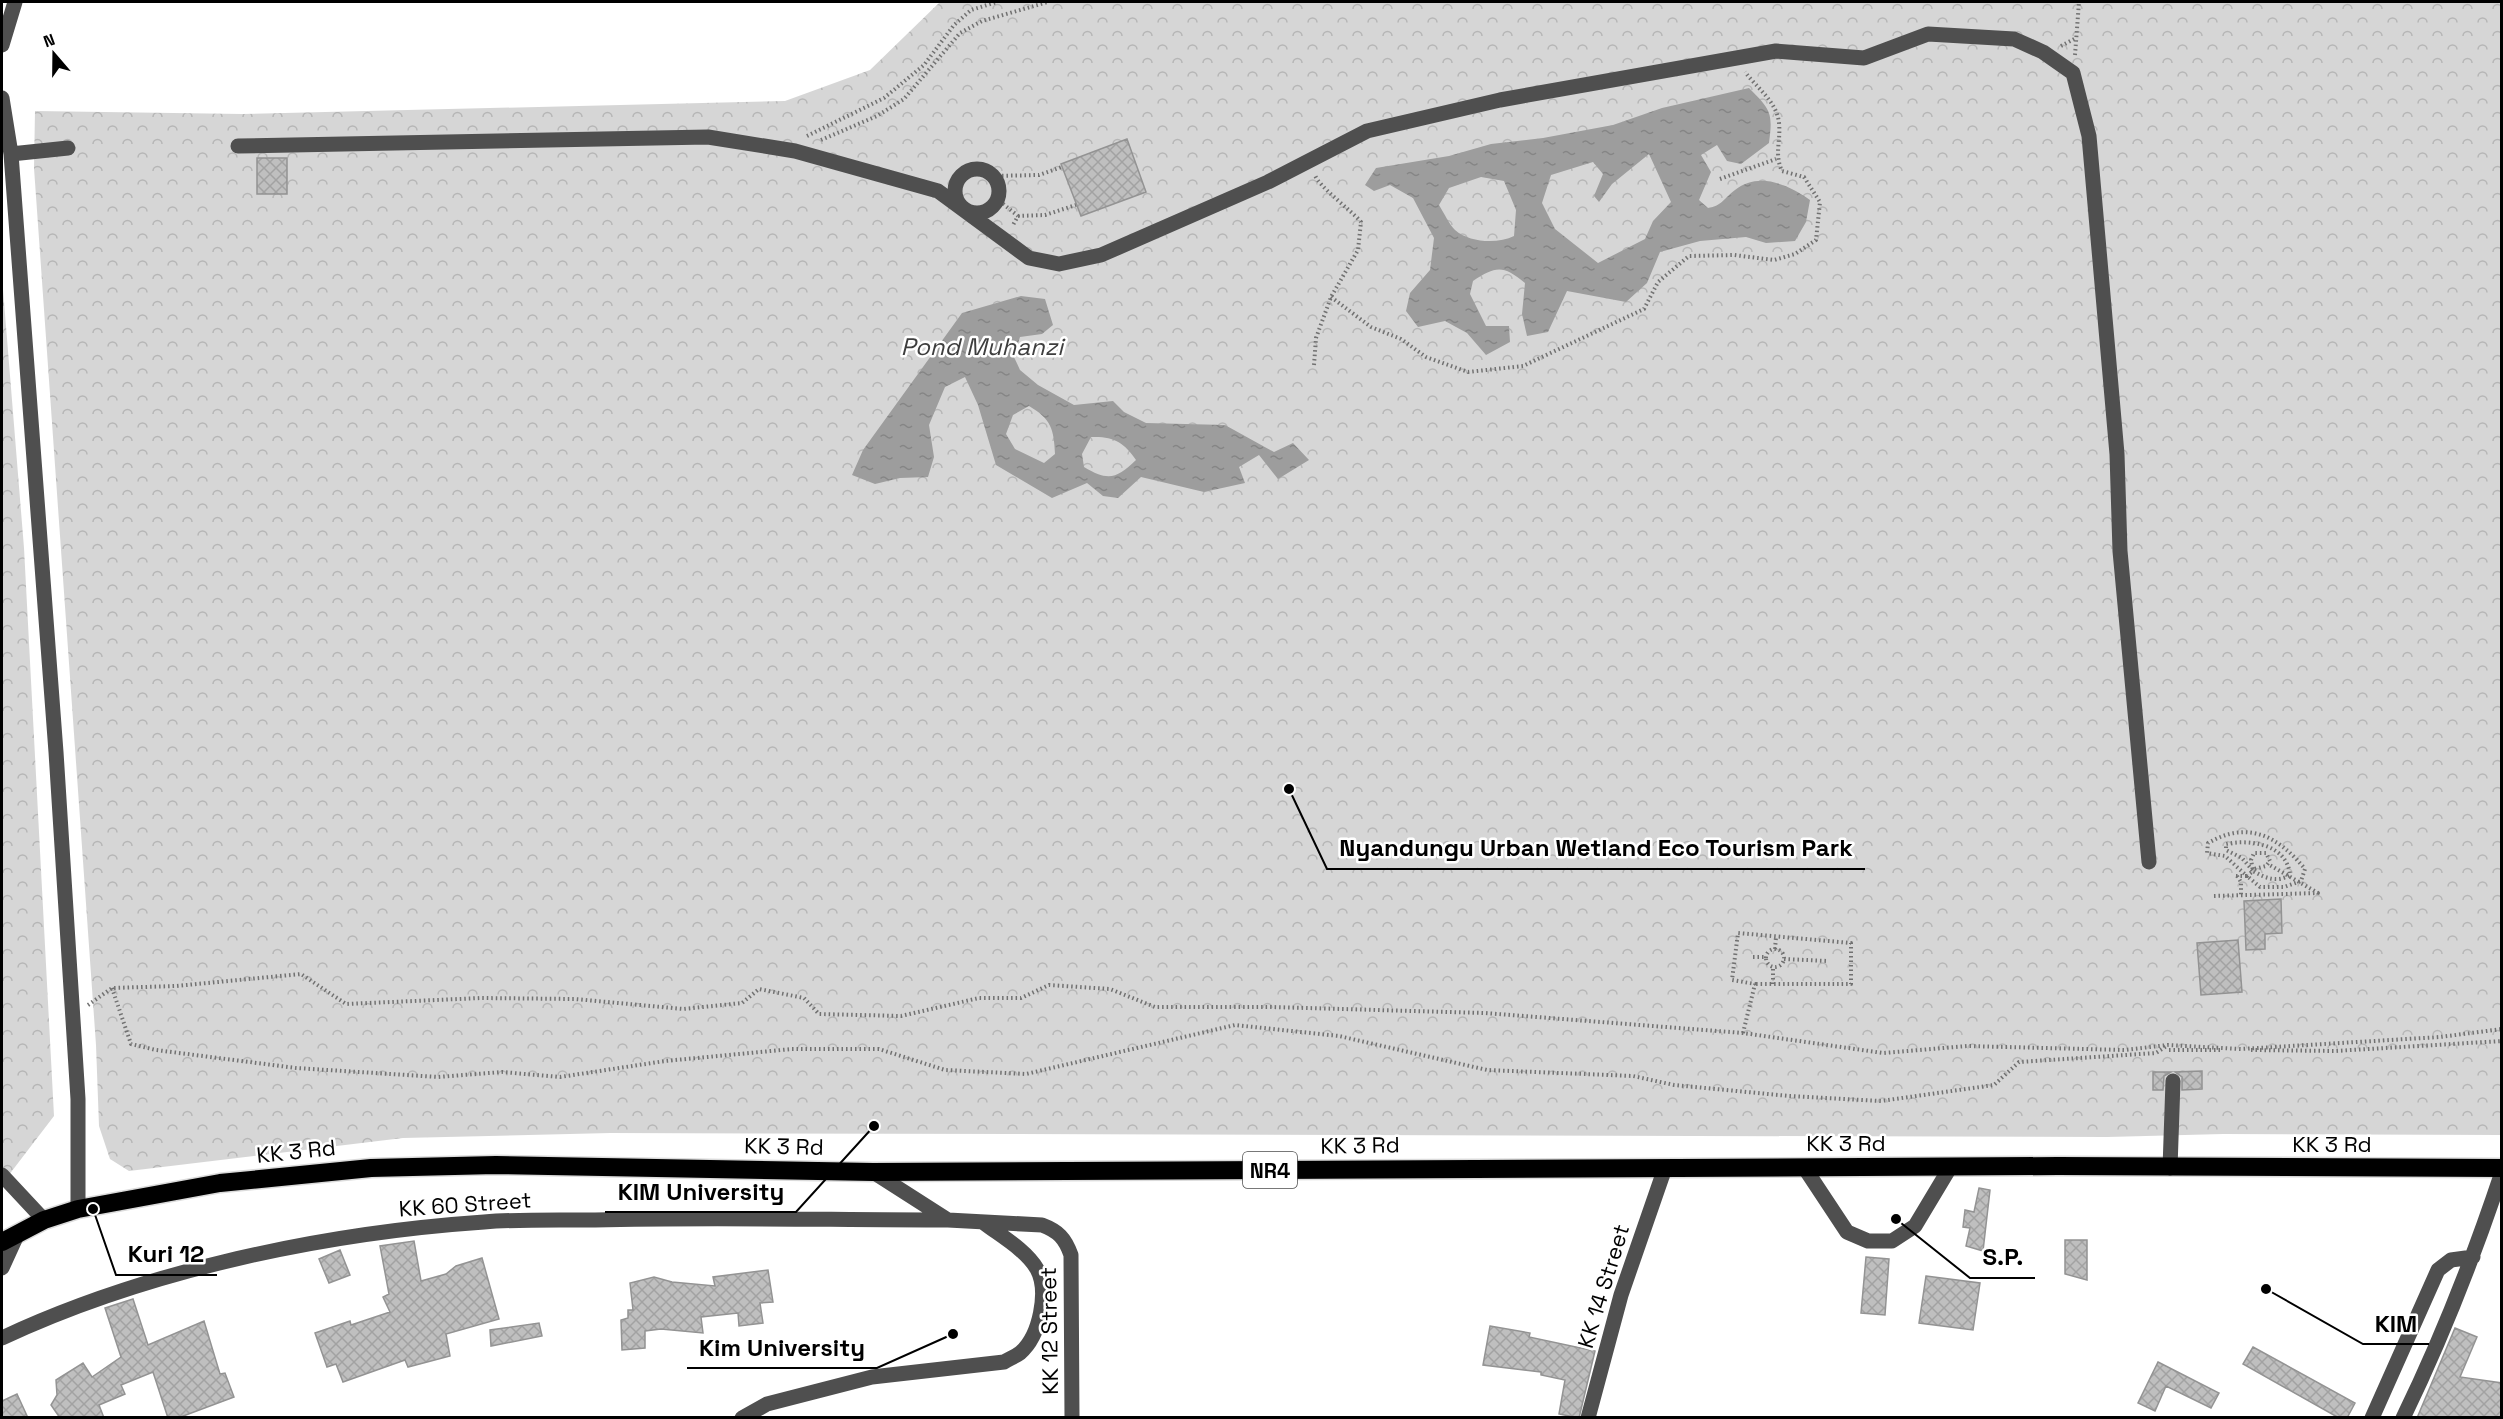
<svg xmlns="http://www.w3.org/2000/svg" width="2503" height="1419" font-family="'Space Grotesk',sans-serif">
<defs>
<pattern id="park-crowns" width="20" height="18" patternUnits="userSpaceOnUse" patternTransform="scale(1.5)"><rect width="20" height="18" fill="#d6d6d6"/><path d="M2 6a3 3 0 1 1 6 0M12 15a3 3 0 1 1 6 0" fill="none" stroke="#b6b6b6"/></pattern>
<pattern id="water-ripples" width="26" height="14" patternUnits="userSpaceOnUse" patternTransform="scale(1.5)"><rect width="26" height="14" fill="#9d9d9d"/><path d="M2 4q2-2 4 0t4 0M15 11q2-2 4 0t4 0" fill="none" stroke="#858585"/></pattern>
<pattern id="building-cross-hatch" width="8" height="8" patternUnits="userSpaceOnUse" patternTransform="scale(1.5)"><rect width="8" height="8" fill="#bfbfbf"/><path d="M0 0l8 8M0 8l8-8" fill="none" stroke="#a2a2a2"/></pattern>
</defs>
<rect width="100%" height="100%" fill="#fff"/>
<!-- park -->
<path fill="url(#park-crowns)" d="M940,2H2501V1135L2223,1134L2107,1137L610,1133L403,1138L129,1171L110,1159L99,1126L96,1045L34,168L35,111L242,114L785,101L870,70Z
M2,277L24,548L54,1116L2,1184Z"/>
<!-- water -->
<path fill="url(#water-ripples)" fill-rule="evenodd" d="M1749,88C1771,110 1773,113 1769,143L1741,164L1727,161L1717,145L1701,155L1711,172L1699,200L1708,208C1722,206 1724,198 1735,190C1759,171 1789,185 1810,200L1806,222L1795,241L1766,243L1746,237L1700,241L1660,252L1647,283L1626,302L1567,291L1548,332L1527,336L1522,314L1525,283C1503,265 1496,266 1473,281L1470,294L1486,326H1509L1510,342L1486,355L1467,333L1445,321L1418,327L1406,311L1410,293L1430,270L1434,238L1413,198L1390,185L1374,191L1365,185L1376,168L1449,156L1491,144L1543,138L1613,125L1662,108ZM1649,154L1671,202L1653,221L1645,239L1598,263L1555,229L1542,203L1551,175L1593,162L1603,174L1594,196L1599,202L1612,184ZM1481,177L1504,181L1516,210L1514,236C1498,244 1470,243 1455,230C1449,224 1444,213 1439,205L1449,188Z
M1021,296L1045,299L1053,325L1042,334L1020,337L1014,357L1020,370L1038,385L1074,405L1113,401L1124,412L1146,423L1225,425L1274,452L1293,443L1309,460L1278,479L1259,455L1239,467L1245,483L1204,492L1141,477L1118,498L1103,496L1087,483L1052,498L996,465L978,405L965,377L945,387L929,425L934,457L928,477L900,478L875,484L852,475L863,450L962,313ZM1029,406C1051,419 1054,429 1055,454L1044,463L1015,449L1006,434L1013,415ZM1091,437C1113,436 1124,442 1136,460C1117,478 1109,482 1084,467L1082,454Z"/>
<!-- building -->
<path fill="url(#building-cross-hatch)" stroke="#939393" stroke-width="1.5" d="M1127,139L1146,192L1081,216L1061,164Z
M257,158H287V194H257Z
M2281,899L2282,933L2265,934V949L2246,950L2244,901Z
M2238,940L2242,992L2201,995L2197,943Z
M2202,1071V1089L2182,1090V1077L2175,1072Z
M2153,1072H2171L2164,1076L2163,1090H2153Z
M1979,1188L1990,1190L1983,1251L1966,1246L1970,1228L1963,1227L1965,1210L1974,1212Z
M2065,1240H2087V1280L2065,1274Z
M414,1241L421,1281L446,1274L456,1266L482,1258L499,1319L446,1334L450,1356L408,1367L405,1360L343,1382L336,1364L327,1367L315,1333L350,1321L351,1325L390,1312L383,1297L389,1294L380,1246Z
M340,1250L350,1275L329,1283L319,1259Z
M1866,1257L1889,1259L1885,1315L1861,1313Z
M768,1270L773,1302L760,1303L763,1323L739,1326L738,1313L701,1317L703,1333L661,1329L645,1331V1348L622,1350L621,1320L628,1318V1310H633L630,1283L654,1277L672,1282L715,1286L713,1277Z
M1926,1276L1980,1283L1973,1330L1919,1323Z
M133,1299L148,1345L204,1321L220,1374L225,1373L234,1397L178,1418H168L153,1372L121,1385L125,1394L99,1405L104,1418H60L51,1405L57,1395L56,1380L83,1363L92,1377L121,1357L105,1308Z
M539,1323L542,1336L491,1346L490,1330Z
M1490,1326L1530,1333L1529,1337L1595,1351L1579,1418L1559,1414L1565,1380L1541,1375V1372L1483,1365Z
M2455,1328L2477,1337L2460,1377L2502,1383V1418H2417Z
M2253,1347L2355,1403L2347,1418H2339L2243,1364Z
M2158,1362L2219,1393L2211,1408L2166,1386L2155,1411L2138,1403Z
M17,1394L28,1418H2V1401Z"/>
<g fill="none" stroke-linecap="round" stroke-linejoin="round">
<defs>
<path id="highway" d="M2,1242L44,1220L78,1209L220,1183L371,1168L496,1165L873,1172L2058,1166L2502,1168"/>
</defs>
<!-- highway casing -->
<use href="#highway" stroke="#dbdbdb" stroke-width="21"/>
<!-- path -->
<path stroke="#717171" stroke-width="4" stroke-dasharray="1.5 3" stroke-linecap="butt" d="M2061,46L2076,38
M2075,55L2079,2
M807,136L884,98L924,65L954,25L971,10L997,2
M821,140L877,116L904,99L960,33L982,21L1048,2
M993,176L1039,175L1062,167
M1720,179L1776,159
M999,196L1002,203L1018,216L1013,225
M1018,216L1045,215L1076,205
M1331,297L1371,327L1401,339L1426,357L1468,372L1523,366L1644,309L1658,282L1689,256L1734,255L1774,260L1795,254L1816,240L1820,202L1804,177L1782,171C1774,154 1781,141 1779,123C1777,102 1757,88 1745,72
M1314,365L1316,338L1331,297L1358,250L1361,222C1351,210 1318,186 1315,175
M2236,876H2247L2260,887H2284L2301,881L2305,869C2278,836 2248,820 2208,843L2207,853L2225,856L2247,876L2253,871L2242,858L2226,850V844C2250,839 2287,844 2290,875C2277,883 2265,878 2253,871L2251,860L2254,853H2266L2270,861L2266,866L2254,869
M2237,876L2241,882V895
M2214,896L2318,893L2268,864
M1766 958a9 9 0 1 1 18 0a9 9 0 1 1-18 0Z
M1775,949L1776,937
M1753,957H1765
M1784,959L1828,961
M1773,984V968
M112,988L131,1044L156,1050L296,1068L438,1077L502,1072L560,1077L665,1061L792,1049H879L945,1070L1026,1074L1235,1025L1339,1036L1487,1070L1633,1076L1674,1085L1789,1096L1881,1101L1994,1085L2019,1062L2156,1053L2168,1045
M88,1005L112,988L176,986L301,974L346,1004L481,998L575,999L683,1009L742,1003L759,989L804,998L819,1014L901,1016L979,998H1021L1049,985L1110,989L1155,1007H1271L1485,1013L1743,1033L1883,1053L1967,1046L2124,1050L2168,1045L2241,1049L2440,1037L2502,1029
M1743,1033L1755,984L1732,980L1738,933L1851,943V984H1755
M2169,1050H2222
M2251,1050L2335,1051L2502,1041"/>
<!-- minor -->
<path stroke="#4f4f4f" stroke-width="15" d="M2,45L15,2
M2,98L11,154L56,752L78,1099V1209
M238,146L708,137L795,151L938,191L1029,258L1059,264L1101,255L1268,182L1367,131L1500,100L1776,51L1864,58L1928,34L2014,39L2043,52L2073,73L2089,136L2117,454L2120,551L2149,862
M11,154L68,148
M955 191a22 22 0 1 1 44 0a22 22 0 1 1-44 0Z
M1804,1167L1847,1232L1868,1241H1892L1915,1226L1951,1166
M2170,1168L2173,1081
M873,1172L948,1220L1042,1225C1058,1231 1065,1238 1071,1255L1072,1418
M2,1175L44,1220
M2,1268L18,1233
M2,1338C147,1270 324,1233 484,1222C521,1219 558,1220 595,1220C713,1217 831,1220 948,1220
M742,1418L767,1404L872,1377L1004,1362C1009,1359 1016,1356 1020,1353C1040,1336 1049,1291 1037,1269C1026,1250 1001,1236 984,1223
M1588,1418L1621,1295L1665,1168
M2372,1418L2438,1270L2451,1260L2473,1257
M2403,1418C2442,1338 2474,1256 2502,1172"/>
<!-- highway -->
<use href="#highway" stroke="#000" stroke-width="18"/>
</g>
<g text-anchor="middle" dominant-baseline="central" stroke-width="5" stroke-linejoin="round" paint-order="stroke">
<!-- shield labels -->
<rect fill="#fff" stroke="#4c4c4c" stroke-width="1.5" x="1243" y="1152" width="54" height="36" rx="4.5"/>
<g font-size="21" font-weight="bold" fill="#000">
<text x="1270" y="1170">NR4</text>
</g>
<!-- street labels -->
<g font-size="22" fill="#000" stroke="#fff">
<text x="1846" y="1143">KK 3 Rd</text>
<text x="2332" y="1144">KK 3 Rd</text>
<text transform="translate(1360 1145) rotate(-1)">KK 3 Rd</text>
<text transform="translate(784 1146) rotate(1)">KK 3 Rd</text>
<text transform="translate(296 1151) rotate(-6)">KK 3 Rd</text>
<text transform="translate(465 1204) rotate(-4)">KK 60 Street</text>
<text transform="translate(1603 1286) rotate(-73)">KK 14 Street</text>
<text transform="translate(1049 1331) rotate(-91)">KK 12 Street</text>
</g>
<!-- water labels -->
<g font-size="24" font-style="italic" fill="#3e3e3e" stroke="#fff">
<text x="982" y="346">Pond Muhanzi</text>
</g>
</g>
<!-- callouts -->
<path fill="none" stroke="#000" stroke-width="2" d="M1289 789L1327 869H1865M874 1126L796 1212H605M93 1209L116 1275H217M1896 1219L1970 1278H2035M2266 1289L2363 1344H2429M953 1334L877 1368H687"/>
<g fill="#000" stroke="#fff" stroke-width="2">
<circle cx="1289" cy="789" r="6"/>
<circle cx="874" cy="1126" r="6"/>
<circle cx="93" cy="1209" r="6"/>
<circle cx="1896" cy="1219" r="6"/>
<circle cx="2266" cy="1289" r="6"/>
<circle cx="953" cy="1334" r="6"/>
</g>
<g font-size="24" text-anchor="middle" font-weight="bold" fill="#000" stroke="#fff" stroke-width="5" stroke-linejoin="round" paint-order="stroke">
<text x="1596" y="856">Nyandungu Urban Wetland Eco Tourism Park</text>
<text x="701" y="1200">KIM University</text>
<text x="166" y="1262">Kuri 12</text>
<text x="2003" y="1265">S.P.</text>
<text x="2396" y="1332">KIM</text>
<text x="782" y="1356">Kim University</text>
</g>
<!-- border -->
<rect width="2503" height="1419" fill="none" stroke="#000000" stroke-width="6"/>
<!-- north arrow -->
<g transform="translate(54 54) rotate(340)" stroke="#ffffff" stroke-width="4.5" paint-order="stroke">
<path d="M0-4.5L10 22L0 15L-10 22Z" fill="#000000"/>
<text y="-9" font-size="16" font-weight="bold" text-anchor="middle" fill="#000000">N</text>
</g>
</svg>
